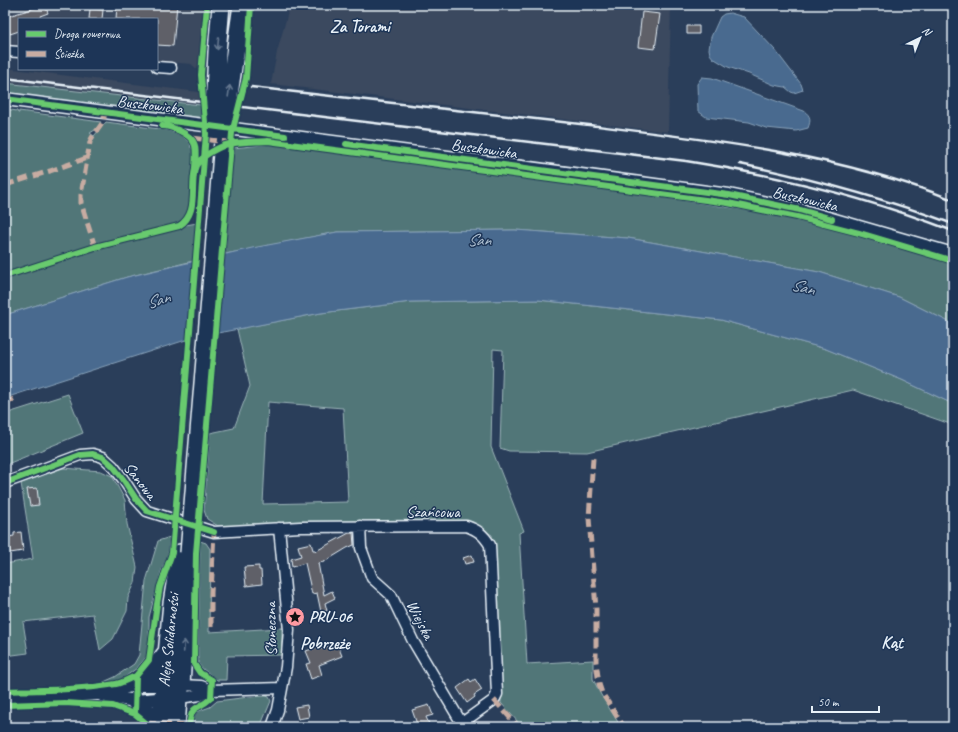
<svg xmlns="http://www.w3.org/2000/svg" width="958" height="732" font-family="Caveat,sans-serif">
<rect width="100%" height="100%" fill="#2a3e5a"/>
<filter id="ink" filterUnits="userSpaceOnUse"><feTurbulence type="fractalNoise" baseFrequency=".025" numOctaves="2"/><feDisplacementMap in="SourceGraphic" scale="8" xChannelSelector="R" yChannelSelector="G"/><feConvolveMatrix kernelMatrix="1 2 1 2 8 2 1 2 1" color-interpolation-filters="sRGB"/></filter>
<g filter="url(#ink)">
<!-- built -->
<path fill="#3a485e" d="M15,5H205L199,71L191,64L157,61V19H19V47L5,45V9Z
M290,5H671L668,132L271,84L277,52Z
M5,68L199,92L201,105L5,83Z"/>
<!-- green -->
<path fill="#517678" stroke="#9cb4b8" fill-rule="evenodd" d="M5,83L201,105L202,119L5,94Z
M5,109L17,111L18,113H19V111L101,122L95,130L90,133L94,136L106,122L167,130L181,135L190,143L191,148H193V153L190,206L184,221L176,225L87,247L5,273Z
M272,144L588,186L746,210L800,220L849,232L953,263V324L899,297L819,272L628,238L515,230L337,232L225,254L233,148Z
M197,223L193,261L127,277L5,315V278L95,250L180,228L186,225Z
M538,300L721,320L826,349L902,380L953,404V425L853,390L587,452L509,451L500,448L503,350L493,349L491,447L524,531L519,533L527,664L593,660V679L601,695L621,727H520L518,722L501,703L492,535L475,525L349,523L218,526L207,519L204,510L210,433L234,428L250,386L237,329L321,313L411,302ZM268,402L343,408L348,502L263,504Z
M68,394L83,433L5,465V414Z
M63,468L101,471L112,476L125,500L127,524L137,567L135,583L128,598L127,611L113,639L100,650L93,614L23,622L28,653L5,656V564L33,559L21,483Z
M170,537L168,555L161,572L149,617V638L147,656L137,668L118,682L97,685L115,677L134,664L139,655L146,581L158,541Z
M200,541L206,543L210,549L209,632L282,628V655L227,656L226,680H217C210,673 204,672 198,663Z
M266,696L269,697L271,701L260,727H193L194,718L196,712L210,707L217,701L249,697Z"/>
<!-- water -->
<path fill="#486b8f" stroke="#88a1b9" d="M730,13L744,17L775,50L801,84L803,90L794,93L791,92L785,87L774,85L749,74L728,67L713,58L710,54L709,49L711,37L720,17L724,14Z
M702,77L712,78L804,111C811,116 811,120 808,128L796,131L766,128L749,122L706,117L698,111L697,84Z
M515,230L628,238L819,272L899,297L953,324V404L902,380L826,349L721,320L538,300L411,302L321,313L192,338L5,398V315L127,277L252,248L337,232Z"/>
<!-- pier -->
<path fill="#2a3e5a" d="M224,252L217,335L186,341L194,259Z"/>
<!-- building -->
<path fill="#5e6068" stroke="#e8f1f8" d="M45,5L48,13L40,16L41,19H19V31L10,34L5,17Z
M117,5H177L173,46L157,45V19H116Z
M90,9L103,10L102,19H89Z
M642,12L660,14L655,49L638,47Z
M687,26H699V34H687Z
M37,488L39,505L30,506L27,489Z
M21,532L23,551L10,553L8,537L14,536V533Z
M349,533H353L354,545L347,548L324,562L318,563L324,595L332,591L335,598L325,603L327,611L321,612L317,593L312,594L305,563L292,567L291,559L301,556L298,546L311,543L313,550H315L316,551Z
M472,555L474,562L465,564L463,558Z
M259,566V570H261L262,584L246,586L244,567Z
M337,643L342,656L319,665L322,675L311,679L306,664L311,663L306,651L320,646L321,649Z
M469,679L471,682L475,679L482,690L474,695L475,697L467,703L457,688Z
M307,705L309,717L298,719L295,707Z
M429,705L433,715L426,717L429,724L418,727L412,710Z"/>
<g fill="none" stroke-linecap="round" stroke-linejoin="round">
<defs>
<path id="minor" d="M5,51L19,52
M157,67L171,68
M5,483L80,455L93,454L103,457L113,466L123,479L136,499L147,511L214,532L300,527L466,526C478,530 483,534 490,545L497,694L494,700L462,723
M360,526L361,548L372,578L391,595L413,641L464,727
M181,685L201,686L211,690L282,688
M178,698L201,695L211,690
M272,727L278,710L286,667L289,630L279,528"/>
<path id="tertiary" d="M5,99L448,157L729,195L800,210L953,254
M102,695L135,701L169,698
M5,697L97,694L136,685H171"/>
<path id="trunk" d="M136,685L148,676L167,652
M135,701L160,723
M160,727L172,603L180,553
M176,727L178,698L181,685L188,564"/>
</defs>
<!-- minor casing -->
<use href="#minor" stroke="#e8f1f8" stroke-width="13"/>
<!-- tertiary casing -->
<use href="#tertiary" stroke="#e8f1f8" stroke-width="15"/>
<!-- trunk casing -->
<use href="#trunk" stroke="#e8f1f8" stroke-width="20"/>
<!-- minor -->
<use href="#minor" stroke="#1d3557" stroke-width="10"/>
<!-- tertiary -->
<use href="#tertiary" stroke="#1d3557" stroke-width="12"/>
<!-- trunk -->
<use href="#trunk" stroke="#1d3557" stroke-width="17"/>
<!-- rail -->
<path stroke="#e8f1f8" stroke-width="2.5" d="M5,78L686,161C777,175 867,198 953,231
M251,87C363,100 476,112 589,125C712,140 837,154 953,200
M740,164C813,179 883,198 953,224"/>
<defs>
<path id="trunk-bridge" d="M213,135L217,52L221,5
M189,553L224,129L242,5"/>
</defs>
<!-- trunk-bridge casing -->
<use href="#trunk-bridge" stroke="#e8f1f8" stroke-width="20" stroke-linecap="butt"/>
<!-- trunk-bridge -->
<use href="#trunk-bridge" stroke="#1d3557" stroke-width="17"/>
<!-- quiet -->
<path stroke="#c7aca2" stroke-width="5" stroke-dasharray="10 5" stroke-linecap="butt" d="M192,138L227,142
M5,185L50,171L87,158
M95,247L81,203V195L90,142C95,129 103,129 105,112
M5,404L17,397
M593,458L589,518L596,609V662L599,684L602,693L624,727
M211,627V593L214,532
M494,700L515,723L517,727
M146,723L189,726"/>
<defs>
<path id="cycleway" d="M5,99L285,136
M162,126C168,126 174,128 180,131C199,140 196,149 195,168
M346,144L729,195L800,210L832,219
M5,276L95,247L179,226C199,214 190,188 195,169C197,158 216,149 225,145C238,141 255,142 268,141L728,203L797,217L859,233L953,261
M5,483L80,455L93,454L103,457L113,466L123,479L136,499L147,511L214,532
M5,691C42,690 80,690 116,684C122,683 130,678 136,676
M5,705L65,703L113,706L135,714
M146,727V723L135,714L136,676L149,660L157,604L160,587L172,553L206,134L201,75L207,5
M189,727C192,701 197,712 211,698L212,680L200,673L194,664L196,553L232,133L246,78L251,5"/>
</defs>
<!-- cycleway casing -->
<use href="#cycleway" stroke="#1d3557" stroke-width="8"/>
<!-- cycleway -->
<use href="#cycleway" stroke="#67ca6e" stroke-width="6"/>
</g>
<!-- one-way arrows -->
<defs><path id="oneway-shaft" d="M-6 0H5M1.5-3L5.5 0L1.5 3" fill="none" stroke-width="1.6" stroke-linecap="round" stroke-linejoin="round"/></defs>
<g stroke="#64778f">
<use href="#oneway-shaft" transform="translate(218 44) rotate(95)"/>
<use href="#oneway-shaft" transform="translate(229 91) rotate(-82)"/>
<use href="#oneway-shaft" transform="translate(184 646) rotate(-87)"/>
</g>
</g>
<!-- icons -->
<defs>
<symbol id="sight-disc" viewBox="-11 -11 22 22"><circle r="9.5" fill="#ff9aa2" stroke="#1d3557"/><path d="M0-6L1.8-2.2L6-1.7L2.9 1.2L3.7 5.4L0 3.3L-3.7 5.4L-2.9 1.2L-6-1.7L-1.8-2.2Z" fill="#111"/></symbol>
</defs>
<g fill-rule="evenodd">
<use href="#sight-disc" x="284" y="606" width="22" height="22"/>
</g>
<g text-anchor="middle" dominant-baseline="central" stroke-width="3" stroke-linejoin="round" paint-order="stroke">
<!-- street labels -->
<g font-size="16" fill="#e8f1f8" stroke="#1d3557">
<text transform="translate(150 105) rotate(7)">Buszkowicka</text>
<text transform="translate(484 149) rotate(8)">Buszkowicka</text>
<text transform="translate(805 199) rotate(13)">Buszkowicka</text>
<text transform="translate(140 481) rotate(52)">Sanowa</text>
<text x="433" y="512">Szańcowa</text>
<text transform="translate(420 620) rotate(63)">Wiejska</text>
<text transform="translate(271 629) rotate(-91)">Słoneczna</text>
<text transform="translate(169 640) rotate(-84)">Aleja Solidarności</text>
</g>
<!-- poi labels -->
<g font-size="16" font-weight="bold" fill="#e8f1f8" stroke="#1d3557" text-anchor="start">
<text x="309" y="617">PRU-06</text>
</g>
<!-- neighbourhood labels -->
<g font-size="17" font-weight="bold" fill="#e8f1f8" stroke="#1d3557">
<text x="360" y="26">Za Torami</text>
<text x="892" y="642">Kąt</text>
<text x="325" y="643">Pobrzeże</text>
</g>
<!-- water labels -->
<g font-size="17" font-style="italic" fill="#b0c2d3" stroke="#1d3557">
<text transform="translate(479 240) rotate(-1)">San</text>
<text transform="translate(803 287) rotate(14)">San</text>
<text transform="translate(158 300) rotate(-17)">San</text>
</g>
</g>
<!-- margin -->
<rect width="958" height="732" fill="none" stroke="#1d3557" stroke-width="20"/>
<rect x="10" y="10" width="938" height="712" fill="none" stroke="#e8f1f8" stroke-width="1.5" filter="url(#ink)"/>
<!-- legend -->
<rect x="18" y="18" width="140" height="52" fill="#1d3557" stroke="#6e8097"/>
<rect x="26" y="31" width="20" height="6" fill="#67ca6e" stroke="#6e8097"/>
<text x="54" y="38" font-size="12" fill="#e8f1f8">Droga rowerowa</text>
<rect x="26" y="51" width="20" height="6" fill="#c7aca2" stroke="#6e8097"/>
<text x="54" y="58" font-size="12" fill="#e8f1f8">Ścieżka</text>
<!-- north arrow -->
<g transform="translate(920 38) rotate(43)" stroke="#1d3557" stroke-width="3" paint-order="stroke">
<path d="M0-3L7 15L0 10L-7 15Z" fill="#e8f1f8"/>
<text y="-6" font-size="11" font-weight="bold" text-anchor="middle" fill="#e8f1f8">N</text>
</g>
<!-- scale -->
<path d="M812 706v6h67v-6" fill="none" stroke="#e8f1f8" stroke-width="2"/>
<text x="818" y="706" font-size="12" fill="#e8f1f8" stroke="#1d3557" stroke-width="3" paint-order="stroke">50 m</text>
</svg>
